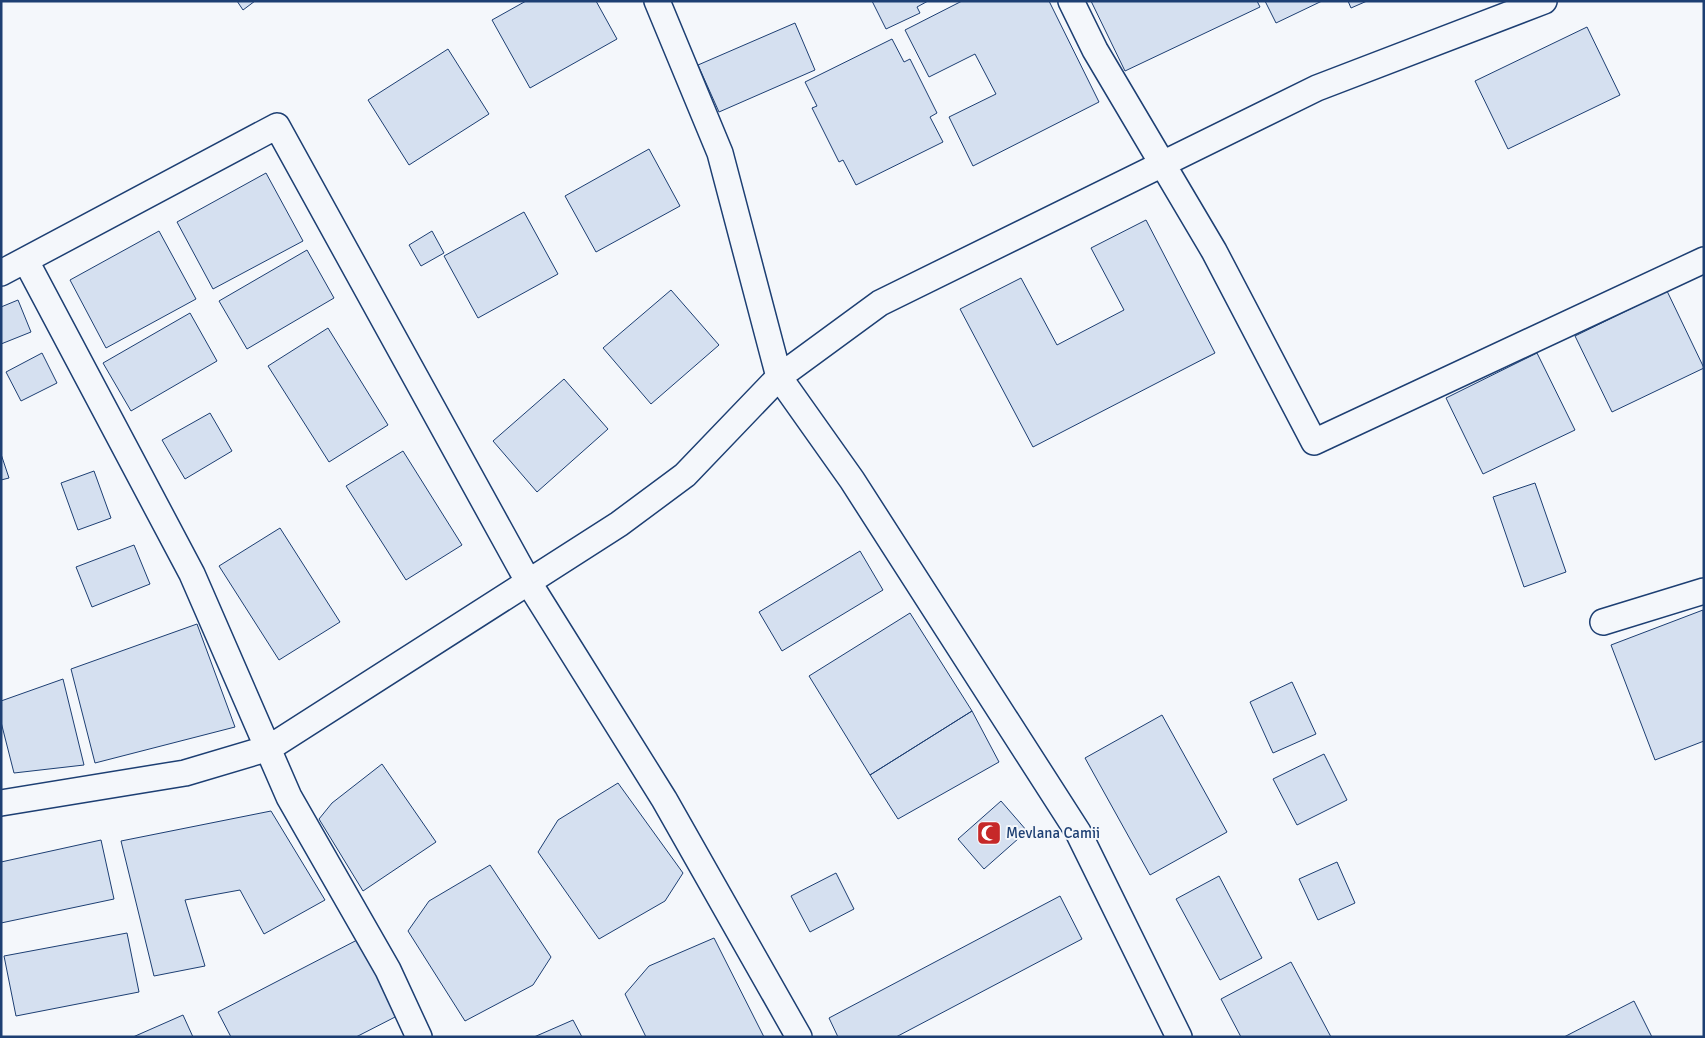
<svg xmlns="http://www.w3.org/2000/svg" width="1705" height="1038" font-family="Signika,sans-serif">
<rect width="100%" height="100%" fill="#f4f7fb"/>
<!-- building -->
<path fill="#d5e0f0" stroke="#1d3f73" d="M237,1H255L243,10Z
M526,1H596L617,39L530,88L492,20Z
M872,1H928L917,7L920,13L886,29Z
M962,1H1049L1099,102L973,166L949,117L996,94L975,54L929,77L905,30Z
M1091,1H1257L1260,7L1125,71Z
M1265,1H1322L1276,23Z
M1348,1H1367L1351,8Z
M795,23L815,70L719,112L698,65Z
M1587,27L1620,95L1508,149L1475,81Z
M892,39L904,62L910,59L937,113L930,117L943,142L856,185L843,160L839,162L812,108L817,106L805,82Z
M448,49L489,114L409,165L368,100Z
M649,149L680,206L596,252L565,196Z
M266,173L303,241L213,289L177,222Z
M524,212L558,274L478,318L444,256Z
M1146,220L1215,353L1033,447L960,309L1021,278L1057,345L1124,310L1091,248Z
M159,231L196,299L106,348L70,280Z
M432,231L444,253L421,266L409,245Z
M307,250L334,298L247,349L219,301Z
M671,290L719,345L651,404L603,348Z
M1667,291L1704,368L1612,412L1575,336Z
M18,300L31,332L1,344V307Z
M190,313L217,361L131,411L103,363Z
M328,328L388,425L329,462L268,366Z
M42,353L57,383L21,401L6,372Z
M1537,353L1575,430L1483,474L1446,398Z
M564,379L608,429L537,492L493,441Z
M210,413L232,451L185,479L162,440Z
M403,451L462,545L406,580L346,486Z
M1,454L9,478L1,480Z
M94,471L111,518L78,530L61,483Z
M1535,483L1566,572L1524,587L1493,497Z
M280,528L340,622L279,660L219,566Z
M134,545L150,584L92,607L76,567Z
M860,551L883,590L782,651L759,612Z
M1703,610L1704,741L1655,760L1611,645Z
M910,613L972,711L870,775L809,676Z
M197,624L235,727L95,763L71,669Z
M63,679L84,765L14,773L1,722V701Z
M1292,682L1316,734L1273,753L1250,702Z
M972,711L999,762L898,819L870,775Z
M1162,715L1227,832L1150,875L1085,758Z
M1324,754L1347,800L1297,825L1273,779Z
M382,764L436,842L363,891L319,819L332,803Z
M618,783L683,873L665,901L599,939L538,852L558,820Z
M1001,801L1027,831L984,869L958,839Z
M271,811L325,900L264,934L240,890L185,900L205,966L154,976L121,841Z
M101,840L114,899L1,923V862Z
M1337,862L1355,903L1318,920L1299,879Z
M490,865L551,957L533,985L465,1021L408,931L429,901Z
M836,873L854,909L810,932L791,896Z
M1219,876L1262,958L1220,980L1176,899Z
M1060,896L1082,939L896,1037H838L829,1018Z
M127,933L139,992L16,1016L4,956Z
M714,938L764,1037H646L625,994L649,966Z
M359,939L399,1015L356,1037H231L218,1012Z
M1291,962L1331,1037H1241L1221,999Z
M1634,1001L1652,1037H1564Z
M183,1015L193,1037H133Z
M573,1020L582,1037H534Z"/>
<g fill="none" stroke-linecap="round" stroke-linejoin="round">
<defs>
<path id="street" d="M657,1L720,153L779,377L852,480L1078,832L1179,1037
M1071,1L1095,50L1214,251L1314,442L1704,260
M26,261L192,574L289,797L388,970L419,1037
M1,273L277,126L529,583L664,799L799,1037
M1603,622L1704,591
M1,803L185,773L269,748L619,524L685,475L779,377L880,303L1317,88L1544,1"/>
</defs>
<!-- street casing -->
<use href="#street" stroke="#1d3f73" stroke-width="28"/>
<!-- street -->
<use href="#street" stroke="#f4f7fb" stroke-width="25"/>
</g>
<!-- icons -->
<defs>
<symbol id="mosque-square" viewBox="-11 -11 22 22"><rect x="-9" y="-9" width="18" height="18" rx="4" fill="#c62828" stroke="#f4f7fb"/><path d="M3.5-4.9A6 6 0 1 0 3.5 4.9A5 5 0 1 1 3.5-4.9Z" fill="#fff"/></symbol>
</defs>
<g fill-rule="evenodd">
<use href="#mosque-square" x="975" y="819" width="28" height="28"/>
</g>
<g text-anchor="middle" dominant-baseline="central" stroke-width="4" stroke-linejoin="round" paint-order="stroke">
<!-- poi labels -->
<g font-size="15" fill="#1d3f73" stroke="#f4f7fb" text-anchor="start">
<text x="1006" y="833">Mevlana Camii</text>
</g>
</g>
<!-- border -->
<rect width="1705" height="1038" fill="none" stroke="#1d3f73" stroke-width="5"/>
</svg>
